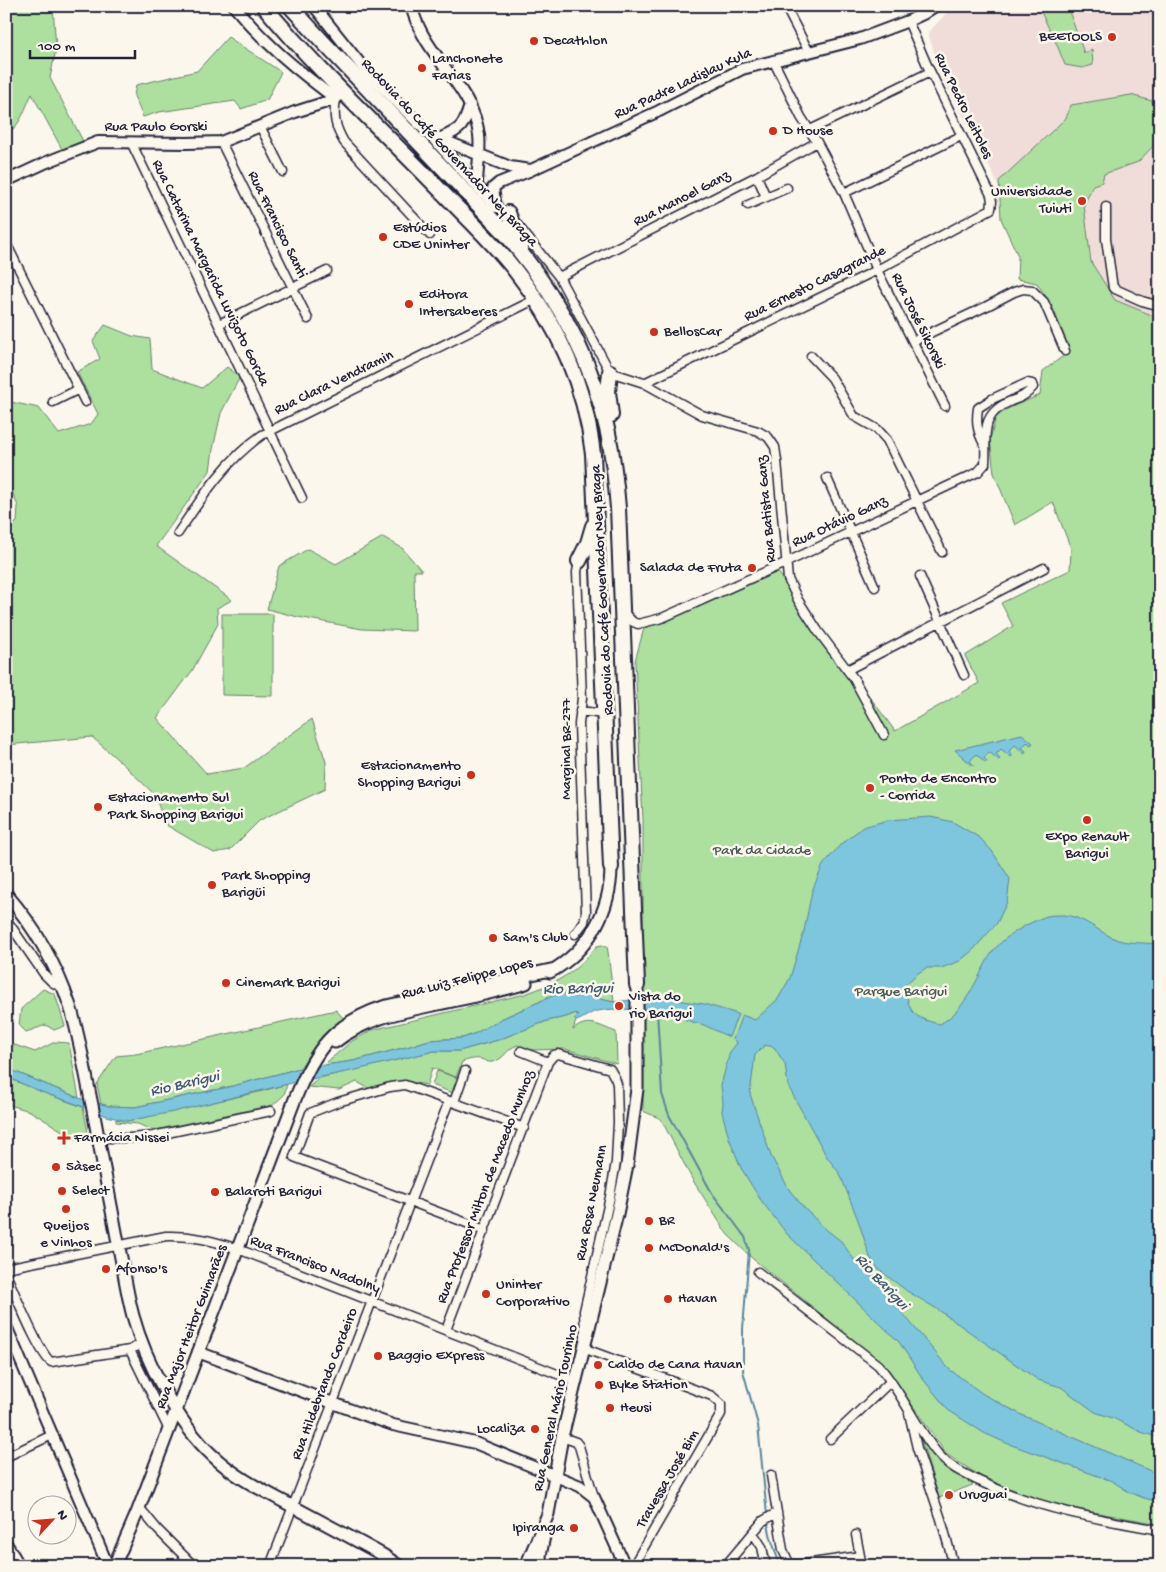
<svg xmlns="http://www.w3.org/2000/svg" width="1166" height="1572" font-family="'Gochi Hand',sans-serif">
<rect width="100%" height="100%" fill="#fbf7ec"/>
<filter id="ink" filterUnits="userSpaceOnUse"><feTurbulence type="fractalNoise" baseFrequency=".02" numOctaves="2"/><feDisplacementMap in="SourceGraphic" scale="10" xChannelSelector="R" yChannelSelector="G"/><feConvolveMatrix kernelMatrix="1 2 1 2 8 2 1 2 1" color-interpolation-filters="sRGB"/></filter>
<g filter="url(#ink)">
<!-- built -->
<path fill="#f0ddda" d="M953,6H1160V334L1020,236L989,165L941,75L928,33Z"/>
<!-- green -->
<path fill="#addf9f" stroke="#68806d" d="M6,6H53L56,49L50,78L83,141L63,151L32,94C25,107 21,127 6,134Z
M1038,6H1064L1070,14L1084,53L1092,50L1093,65L1082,68L1065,65L1057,45Z
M228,37L281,72L267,100L241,109L235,101L159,112L143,117L134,96L136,85L197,71Z
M1131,95L1152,101L1160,111V132L1156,143L1138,162L1104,174L1102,182L1093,185L1084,205L1091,262L1115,300L1154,316L1160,314V1524L1047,1504L988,1481L946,1454L891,1374L882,1363L753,1259L727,1234L692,1179L661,1119L643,1111V820L635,661L644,628L778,572L895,731L979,683L965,656L1013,626L1001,603L1070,570L1071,549L1053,502L1015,525L994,473L990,439L996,417L1009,408L1040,395L1043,371L1070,351L1053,308L1037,283L1017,279L1018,256L1001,219L999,181L1066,118L1071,105Z
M105,325L132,336L150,339L152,369L202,388L227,367L240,377L221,413L213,449L210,471L156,546L232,600L217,608L218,624L192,671L157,718L207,774L244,768L312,719L326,762L325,789L260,820L230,850L214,853L166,825L154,794L125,766L92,737L6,745V529L17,522L18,506L6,478V401L39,408L59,434L91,424L98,414L77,372L100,359L93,341Z
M383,537L402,548L422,571H414L415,631L362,629L298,617L267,609L279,566L308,549L336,564Z
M222,614H273V696L222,695Z
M602,945L607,947L608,952L614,1002L600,999L595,995L587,990L581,989L563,992L552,996L501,1019L476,1033L463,1038L429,1040L410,1046L353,1061L326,1065L327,1062L352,1041L372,1030L525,994C541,988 557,982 571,972C581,965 589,955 597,946Z
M43,989L55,994L65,1026L54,1030L46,1025L26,1032L19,1025L21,1009Z
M336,1010L345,1020C325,1033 313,1048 300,1068L233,1086L135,1107L109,1106L101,1104L97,1084L116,1056L136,1054Z
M576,1013L578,1016L574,1019L576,1021L573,1030C588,1017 599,1026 616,1032L617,1064L565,1049L532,1050L518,1045C505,1049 506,1059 492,1062C488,1063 485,1060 481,1059C474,1058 468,1060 462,1062L456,1077L432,1068L427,1085C406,1080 391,1084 370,1089L357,1082L339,1090L309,1087L319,1078L434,1051H459L498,1040L547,1021L566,1017Z
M6,1042L35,1052L55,1042L69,1043L79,1098L6,1068Z
M437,1071L458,1078L453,1093L432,1085Z
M6,1077L47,1094L83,1107L89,1138L77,1140L30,1111L6,1104Z
M287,1084L284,1095L273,1105L155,1130L147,1128L138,1124L116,1122V1119L127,1121L259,1092Z
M920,1436L943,1466L950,1472L975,1484L939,1498Z"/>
<!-- water -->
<path fill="#7dc6de" stroke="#59849d" d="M1022,734L1033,743L1031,745L1027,742L1022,748L1026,751L1025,754L1015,745L1009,751L1013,755L1011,757L1001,749L996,754L1000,758L999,760L989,752L984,758L987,761L986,763L976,754L970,761L974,765L973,766L955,750Z
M931,817L953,822L980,838L992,851L1010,879L1007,902L997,923L974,949L960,961L941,968H926L917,974L906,984C907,1012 913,1018 940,1024C966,1010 976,979 991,954C1001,938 1029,922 1047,916C1052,915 1058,915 1063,915C1084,916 1099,933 1118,940C1127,943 1149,943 1160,944V1022L1158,1030L1160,1036V1277L1158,1279L1160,1291V1438L1141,1432L1115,1419L1095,1412L1061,1387L1038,1380L937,1309L907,1291L878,1269L870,1257L858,1220L840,1174L827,1157L788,1086L785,1064L774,1047L765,1045L755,1055L750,1094L771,1156L790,1191L806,1210L828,1231L841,1241L853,1258L876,1281L949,1369L983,1394L1022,1415L1160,1475V1502L1144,1498L1129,1492L1112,1481L1006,1443L984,1433L948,1410L923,1379L899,1342L787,1234L760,1199L741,1168L729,1138L722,1112L723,1103L721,1085L730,1052L737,1043L733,1039L742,1015L755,1020L778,999L790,978L804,931L812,891L823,865L841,844L863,827L888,820Z
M581,989L587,990L595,995L600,999L614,1002L667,996L683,1001L704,1004L738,1014L729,1037L704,1025L686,1020L676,1015C654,1012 619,1006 598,1011C590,1012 584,1019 576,1021L574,1019L578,1016L576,1013L566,1017L547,1021L498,1040L459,1051H434L356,1070L292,1083L173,1112L127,1121L107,1116L76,1104L47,1094L6,1077V1068L79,1098L109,1106L135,1107L233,1086L296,1069L353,1061L410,1046L429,1040L463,1038L476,1033L501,1019L552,996Z"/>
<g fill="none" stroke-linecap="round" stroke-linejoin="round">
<!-- stream -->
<path stroke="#59849d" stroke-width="2" d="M657,1012L662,1094L669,1115L712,1193L745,1237L749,1250L743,1329V1371L758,1425L767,1515
M767,1520L771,1538L780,1566"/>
<defs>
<path id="street" d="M785,6L809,52
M773,60L801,117L817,142L844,193L877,270L945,406
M336,99C333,116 335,127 344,142L430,235
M260,126L283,172
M810,130L930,72
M131,142L302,498
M221,142L308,319
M757,176L766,197
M844,193L961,136
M748,205L787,188
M1106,207V239L1113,288L1142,301L1160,306
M516,223L559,277L610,372L644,383L702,415L758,431L768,437L775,447L777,461L788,579L798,600L818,631L854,679L884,735
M6,243L85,402
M559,277L757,176L817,142
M219,324L327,271
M913,341L987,306L1014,292L1023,289L1032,290L1044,302L1065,351
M811,356L832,378L854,416L877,429L887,440L942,552
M644,383L877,270L991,209L992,202L991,195L927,65L908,21
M53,402L79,389
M827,478L875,587
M178,533C202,497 226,460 262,435L536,299
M920,576L964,675
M624,613L633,622L638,624L662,618L785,563L978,472L985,464C987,436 978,415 1011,401C1020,398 1027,395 1033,387L1032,384L1027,383L992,399L978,408C976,422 977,431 984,444
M847,670L1044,568
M580,711L604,714
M6,919L44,974L52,982L64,989
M575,934L584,922L586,912L579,724L582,698L577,572L579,561
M521,1051L548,1062
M454,1102L465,1071
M98,1138H130L153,1136L271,1111
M485,1230L294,1157L310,1113L338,1102L390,1087L405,1085L524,1128
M6,1268L166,1236C192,1235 214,1241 238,1249L575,1381
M758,1272L878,1365C902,1392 916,1428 938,1454C949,1467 965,1474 979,1481C1038,1509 1097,1519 1160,1530
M6,1274C14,1291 39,1354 51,1362L130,1350L142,1343
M446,1330L548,1062L554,1055L558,1054L610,1069L615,1078L617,1084L618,1122L616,1162L610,1197L584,1311L585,1334
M583,1348L712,1396L721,1404V1414L633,1566
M130,1350L169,1430
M909,1413L917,1448L941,1519L954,1566
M562,1437L576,1442L579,1446L594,1497
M830,1439L891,1381
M6,1457L52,1435
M771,1475L783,1550L789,1563L798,1565L860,1556
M139,1507L158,1530L194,1566
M753,1533L762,1547L766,1566
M856,1535L862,1566
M270,1566L449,1101
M379,1566L383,1555
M725,1566L763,1521L776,1513"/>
<path id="secondary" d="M234,6C264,43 298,71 336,99
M314,6L366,71L430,135L494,205
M411,6C414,16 418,26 423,35C441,68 474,95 479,135C481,149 477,171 477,185
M433,136L510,167L530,170
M441,138C461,130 464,126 470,105
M6,181L47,162L98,142L187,143L221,142L295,112L336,99
M496,207L493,188L499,183L531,170L659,111L742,69L860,39L908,21L923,14L935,6
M6,1326L108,1566
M198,1352L370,1417L393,1425L475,1443L580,1486L594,1497L625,1566"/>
<path id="primary" d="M6,894C35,927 56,964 70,1006C80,1038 85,1072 92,1105C101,1153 110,1200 119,1248C124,1271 127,1294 133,1316C145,1360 178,1424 212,1455C236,1478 266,1492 294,1507C324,1523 354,1539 383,1555L399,1566
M550,972C588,951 611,911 611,867
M335,1042C363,1020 395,1013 428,1006C461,999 494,993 526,983
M6,1544L19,1566
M114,1566L137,1513L295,1099C315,1049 333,1023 386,1006L555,969
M526,1566L548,1514L562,1437L617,1214L627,1165L637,1089V985
M541,1566L540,1556L544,1536"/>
<path id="highway" d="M264,6C319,72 382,130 442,192C466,217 492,241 514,269C557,323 585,385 593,454L611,867
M290,6L323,42L504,232C554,290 592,358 608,433C613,458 616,483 618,508L637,985
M508,213L521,246
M610,372L608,392L611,415
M579,561L588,543L593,526"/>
</defs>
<!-- street casing -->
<use href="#street" stroke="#22223b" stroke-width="11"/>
<!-- secondary casing -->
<use href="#secondary" stroke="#22223b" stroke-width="14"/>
<!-- primary casing -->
<use href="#primary" stroke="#22223b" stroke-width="15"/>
<!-- highway casing -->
<use href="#highway" stroke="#22223b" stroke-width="18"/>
<!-- street -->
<use href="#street" stroke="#fbf7ec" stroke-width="8"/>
<!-- secondary -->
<use href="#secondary" stroke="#fbf7ec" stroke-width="10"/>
<!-- primary -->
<use href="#primary" stroke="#fbf7ec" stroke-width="11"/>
<!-- highway -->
<use href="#highway" stroke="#fbf7ec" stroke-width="14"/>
</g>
</g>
<!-- markers -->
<g fill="#c8321e" stroke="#fbf7ec" stroke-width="2">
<circle cx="1112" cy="37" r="5"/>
<circle cx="534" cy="41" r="5"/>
<circle cx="422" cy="68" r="5"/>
<circle cx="773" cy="131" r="5"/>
<circle cx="1082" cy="201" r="5"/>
<circle cx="383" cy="237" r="5"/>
<circle cx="409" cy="304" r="5"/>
<circle cx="654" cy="332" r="5"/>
<circle cx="752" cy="568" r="5"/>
<circle cx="471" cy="775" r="5"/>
<circle cx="870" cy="788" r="5"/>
<circle cx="98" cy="807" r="5"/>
<circle cx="1087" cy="820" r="5"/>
<circle cx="212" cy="885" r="5"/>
<circle cx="493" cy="938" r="5"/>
<circle cx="226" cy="983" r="5"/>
<circle cx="619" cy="1006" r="5"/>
<path d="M61.5 1130.5h5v5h5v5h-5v5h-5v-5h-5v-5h5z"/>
<circle cx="56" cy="1167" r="5"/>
<circle cx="62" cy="1191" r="5"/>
<circle cx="215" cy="1192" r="5"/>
<circle cx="66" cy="1209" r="5"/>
<circle cx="649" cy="1221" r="5"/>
<circle cx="649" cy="1248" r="5"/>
<circle cx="106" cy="1269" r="5"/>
<circle cx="486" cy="1294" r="5"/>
<circle cx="668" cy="1299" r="5"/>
<circle cx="378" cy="1356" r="5"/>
<circle cx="598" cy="1365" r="5"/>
<circle cx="599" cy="1385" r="5"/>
<circle cx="610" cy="1408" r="5"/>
<circle cx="535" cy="1429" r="5"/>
<circle cx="949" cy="1495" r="5"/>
<circle cx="574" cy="1528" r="5"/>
</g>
<g text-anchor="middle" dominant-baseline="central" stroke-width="5" stroke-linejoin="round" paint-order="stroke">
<!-- poi labels -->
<g font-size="15" fill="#22223b" stroke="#fbf7ec" text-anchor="start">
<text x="1102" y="37" text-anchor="end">BEETOOLS</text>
<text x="544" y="41">Decathlon</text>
<text x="432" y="59">Lanchonete<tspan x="432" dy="17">Farias</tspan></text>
<text x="783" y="131">D House</text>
<text x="1072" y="192" text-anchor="end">Universidade<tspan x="1072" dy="17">Tuiuti</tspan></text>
<text x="393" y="228">Estúdios<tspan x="393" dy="17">CDE Uninter</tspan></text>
<text x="419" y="295">Editora<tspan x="419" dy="17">Intersaberes</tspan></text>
<text x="664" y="332">BellosCar</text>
<text x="742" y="568" text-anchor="end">Salada de Fruta</text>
<text x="461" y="766" text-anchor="end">Estacionamento<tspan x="461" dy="17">Shopping Barigui</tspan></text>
<text x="880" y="779">Ponto de Encontro<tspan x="880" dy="17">- Corrida</tspan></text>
<text x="108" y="798">Estacionamento Sul<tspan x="108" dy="17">Park Shopping Barigui</tspan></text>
<text x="1087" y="837" text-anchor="middle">Expo Renault<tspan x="1087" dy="17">Barigui</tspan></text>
<text x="222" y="876">Park Shopping<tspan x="222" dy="17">Barigüi</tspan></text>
<text x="503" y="938">Sam's Club</text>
<text x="236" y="983">Cinemark Barigui</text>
<text x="629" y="997">Vista do<tspan x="629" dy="17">rio Barigui</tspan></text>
<text x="74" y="1138">Farmácia Nissei</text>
<text x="66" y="1167">5àsec</text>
<text x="72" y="1191">Select</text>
<text x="225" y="1192">Balaroti Barigui</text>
<text x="659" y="1221">BR</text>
<text x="66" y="1226" text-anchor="middle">Queijos<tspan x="66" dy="17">e Vinhos</tspan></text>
<text x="659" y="1248">McDonald's</text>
<text x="116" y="1269">Afonso's</text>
<text x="496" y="1285">Uninter<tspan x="496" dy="17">Corporativo</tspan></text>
<text x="678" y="1299">Havan</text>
<text x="388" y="1356">Baggio Express</text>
<text x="608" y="1365">Caldo de Cana Havan</text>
<text x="609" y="1385">Byke Station</text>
<text x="620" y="1408">Heusi</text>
<text x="525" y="1429" text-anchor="end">Localiza</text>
<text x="959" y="1495">Uruguai</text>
<text x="564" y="1528" text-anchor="end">Ipiranga</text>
</g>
<!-- street labels -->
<g font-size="15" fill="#22223b" stroke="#fbf7ec">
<text transform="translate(683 84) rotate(-25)">Rua Padre Ladislau Kula</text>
<text transform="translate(963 106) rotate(64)">Rua Pedro Leitoles</text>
<text x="156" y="127">Rua Paulo Gorski</text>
<text transform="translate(449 153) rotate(47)">Rodovia do Café Governador Ney Braga</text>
<text transform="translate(682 199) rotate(-27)">Rua Manoel Ganz</text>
<text transform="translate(277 225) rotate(64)">Rua Francisco Santi</text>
<text transform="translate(210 273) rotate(64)">Rua Catarina Margarida Luvizoto Gorda</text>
<text transform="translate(815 284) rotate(-26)">Rua Ernesto Casagrande</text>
<text transform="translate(918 321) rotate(64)">Rua José Sikorski</text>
<text transform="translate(334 383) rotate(-26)">Rua Clara Vendramin</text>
<text transform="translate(767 509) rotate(-95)">Rua Batista Ganz</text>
<text transform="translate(840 522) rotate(-25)">Rua Otávio Ganz</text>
<text transform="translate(603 590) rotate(-93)">Rodovia do Café Governador Ney Braga</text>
<text transform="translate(567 749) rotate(-90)">Marginal BR-277</text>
<text transform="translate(467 979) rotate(-14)">Rua Luiz Felippe Lopes</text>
<text transform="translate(486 1187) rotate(-69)">Rua Professor Milton de Macedo Munhoz</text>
<text transform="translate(592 1203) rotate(-79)">Rua Rosa Neumann</text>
<text transform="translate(315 1265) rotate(21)">Rua Francisco Nadolny</text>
<text transform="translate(192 1327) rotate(-69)">Rua Major Heitor Guimarães</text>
<text transform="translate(325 1384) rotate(-69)">Rua Hildebrando Cordeiro</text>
<text transform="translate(556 1408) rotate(-78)">Rua General Mário Tourinho</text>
<text transform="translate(668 1479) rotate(-60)">Travessa José Bim</text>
</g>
<!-- park labels -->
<g font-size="15" fill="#4c5b59" stroke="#fbf7ec">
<text x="762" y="851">Park da Cidade</text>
<text x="901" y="992">Parque Barigui</text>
</g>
<!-- water labels -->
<g font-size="16" font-style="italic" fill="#425b74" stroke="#fbf7ec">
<text transform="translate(578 990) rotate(-1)">Rio Barigui</text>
<text transform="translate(185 1085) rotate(-13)">Rio Barigui</text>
<text transform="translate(881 1283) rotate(47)">Rio Barigui</text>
</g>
</g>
<!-- margin -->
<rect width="1166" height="1572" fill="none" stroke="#fbf7ec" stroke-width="25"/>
<rect x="12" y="12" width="1141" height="1547" fill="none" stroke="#22223b" stroke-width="2" filter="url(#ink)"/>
<!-- north arrow -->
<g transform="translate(52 1520) rotate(64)"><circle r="24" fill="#fbf7ec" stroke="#a4a2a5"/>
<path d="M0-4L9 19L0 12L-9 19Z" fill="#c8321e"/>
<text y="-8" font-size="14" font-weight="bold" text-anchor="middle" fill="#22223b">N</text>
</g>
<!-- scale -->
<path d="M30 50v8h105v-8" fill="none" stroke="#22223b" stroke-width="2.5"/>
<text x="38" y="50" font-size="15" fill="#22223b" stroke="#fbf7ec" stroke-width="4" paint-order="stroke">100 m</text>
</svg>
